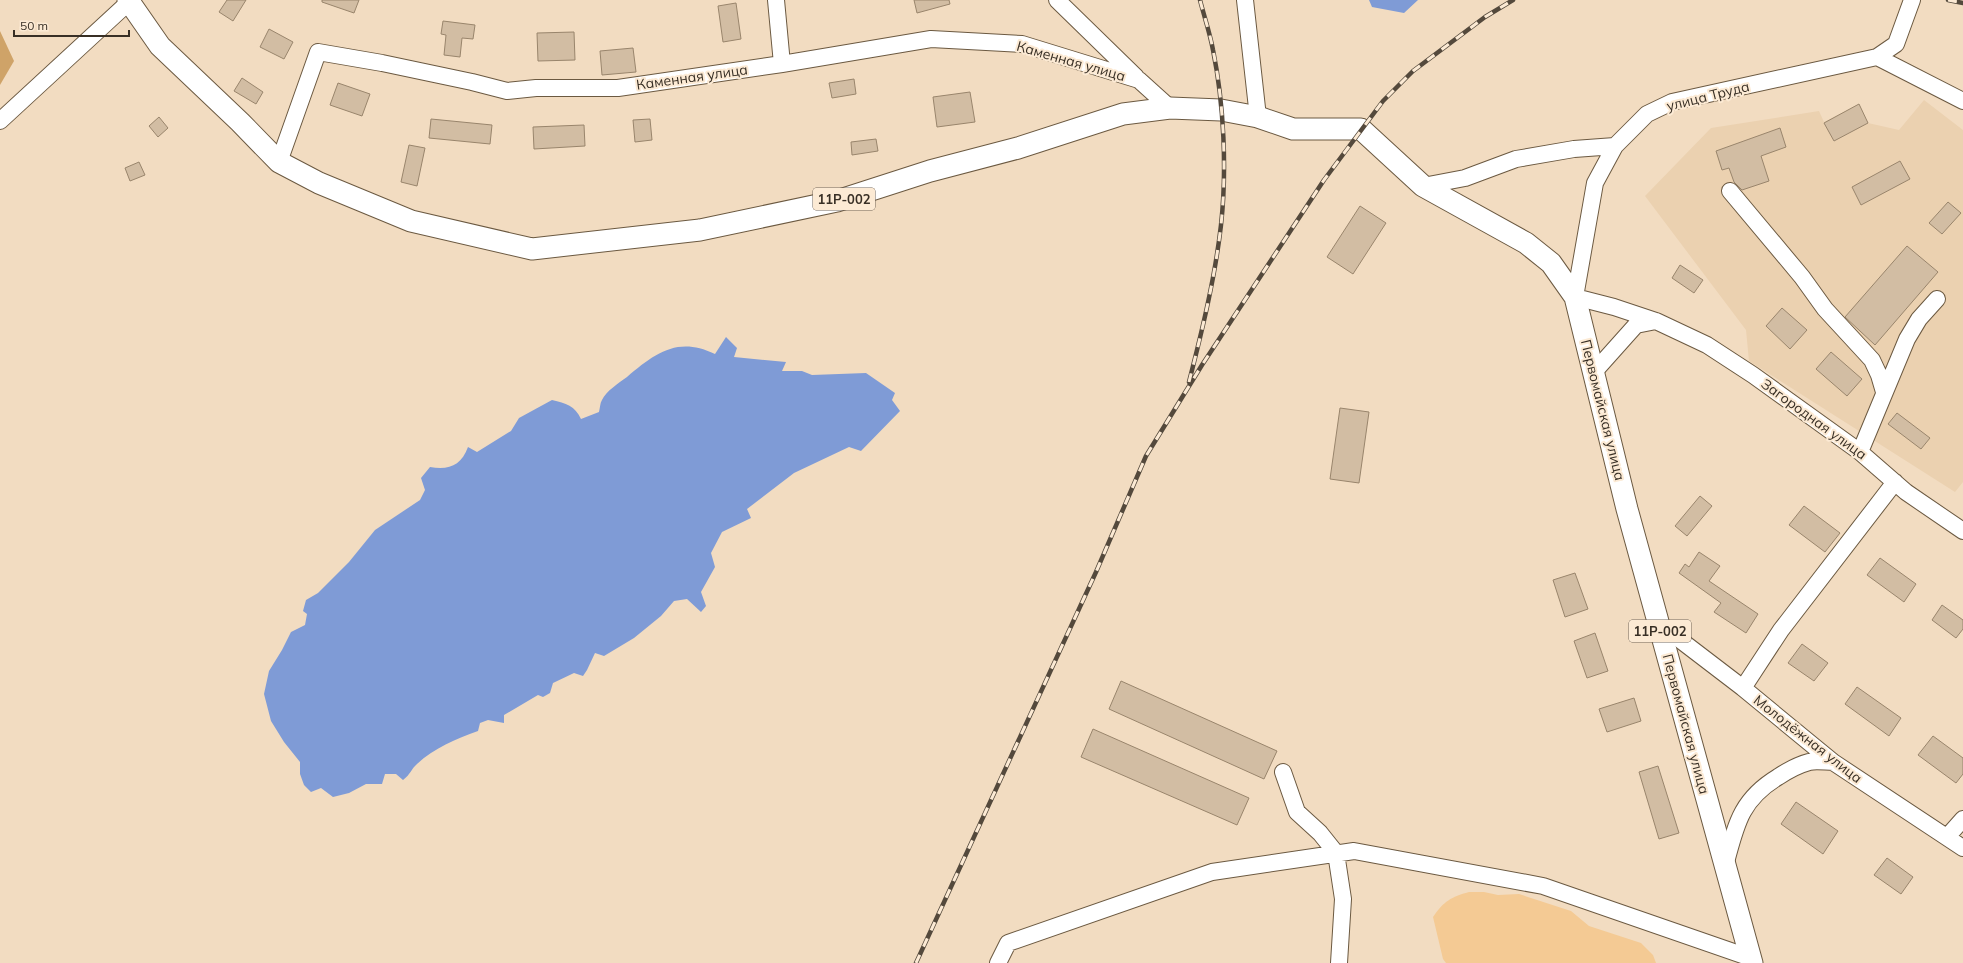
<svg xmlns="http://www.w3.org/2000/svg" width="1963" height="963" font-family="Mulish,sans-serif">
<rect width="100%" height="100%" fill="#f2dcc1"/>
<!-- built -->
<path fill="#ebd1b0" d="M1924,100L1963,130V482L1955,492L1749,361L1746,330L1645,196L1711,128L1819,111L1824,122L1859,104L1868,123L1899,130Z"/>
<!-- green -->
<path fill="#f4ca94" d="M1469,892H1484L1498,895L1519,894L1571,911L1589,926L1641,943L1653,955L1656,963H1446L1443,959L1433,917C1444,901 1451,897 1469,892Z"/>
<!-- forest -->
<path fill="#cfa368" d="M0,31L14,61L0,85Z"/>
<!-- water -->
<path fill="#7f9bd6" d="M1369,0H1418L1404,13L1372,7Z
M726,337L737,348L734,357L786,362L782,371H802L812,375L866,373L895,393L892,400L900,411L861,451L849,447L794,473L747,509L751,518L722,532L711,553L715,567L701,592L706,606L701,612L687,599L674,601L661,616L634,638L604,656L595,653L587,670L583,676L574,673L553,683L550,693L543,697L538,695L504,715V723L488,720L480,723L478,731C456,739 434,748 417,764C411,769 411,774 403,780L396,774H385L382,784H366L349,793L333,797L321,788L311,792L304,785L300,774V762L284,742L271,721L264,694L269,671L282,650L291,632L305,625L307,614L303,611L306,600L318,593L349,562L375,530L420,500L425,490L421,478L430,467C449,470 461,466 468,447L477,452L511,431L519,418L552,400C566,403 575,406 581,419L599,412C600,408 600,403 602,400C606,391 619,383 627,377C655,353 678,336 715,354Z"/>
<!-- building -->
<path fill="#d2bda3" stroke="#99856c" d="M227,0H246L233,21L219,12Z
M322,0H359L354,13L322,2Z
M914,0H949L950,4L917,13Z
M736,3L741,39L723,42L718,6Z
M443,21L475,25L473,39L462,38L460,57L444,55L446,35L441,34Z
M269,29L293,42L284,59L260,47Z
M574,32L575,60L538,61L537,33Z
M633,48L636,72L602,75L600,51Z
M242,78L263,92L256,104L234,91Z
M854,79L856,94L832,98L829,83Z
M338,83L370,94L362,116L330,105Z
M970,92L975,122L937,127L933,97Z
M1859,104L1868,123L1834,141L1824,123Z
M159,117L168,128L158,137L149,126Z
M431,119L492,125L490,144L429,138Z
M650,119L652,140L635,142L633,120Z
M584,125L585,146L534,149L533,127Z
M1780,128L1786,147L1761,156L1769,181L1742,190L1734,182L1729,168L1722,170L1716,151Z
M876,139L878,151L852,155L851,142Z
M409,145L425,148L417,186L401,182Z
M1900,161L1910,179L1861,205L1852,187Z
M139,162L145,175L130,181L125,168Z
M1948,202L1961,213L1942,234L1929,223Z
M1360,206L1386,223L1353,274L1327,257Z
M1907,246L1938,272L1875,345L1845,317Z
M1680,265L1703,280L1694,293L1672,278Z
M1782,308L1807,330L1790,349L1766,326Z
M1831,352L1862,379L1847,396L1816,369Z
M1340,408L1369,412L1359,483L1330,479Z
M1897,413L1930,438L1921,449L1888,424Z
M1700,496L1712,506L1687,536L1675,526Z
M1804,506L1840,533L1825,552L1789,525Z
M1699,552L1720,566L1709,581L1758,614L1746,633L1714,612L1721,603L1679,573L1685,564L1689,567Z
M1880,558L1916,584L1904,602L1867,575Z
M1575,573L1588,609L1565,617L1553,580Z
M1942,605L1963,620V629L1956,638L1932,620Z
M1595,633L1608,671L1587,678L1574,641Z
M1802,644L1828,663L1814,681L1788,663Z
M1121,681L1277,751L1264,779L1109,709Z
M1857,687L1901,718L1889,736L1845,704Z
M1634,698L1641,721L1607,732L1599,709Z
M1093,729L1249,798L1237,825L1081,757Z
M1933,736L1963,758V774L1956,783L1918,755Z
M1658,766L1679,833L1659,839L1639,772Z
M1796,802L1838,831L1823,854L1781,824Z
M1887,858L1913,877L1901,894L1874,875Z"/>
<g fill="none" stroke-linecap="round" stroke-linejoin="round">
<defs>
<path id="minor" d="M776,0L782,64
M1057,0L1136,77
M1245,0L1258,117
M1912,0L1896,44L1877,57L1672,102L1647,114L1615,146L1595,183L1575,297L1614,307L1656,321L1707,345L1753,375L1860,452L1906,492L1963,531
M1877,57L1963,101
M0,121L129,2
M279,162L318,52L382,63L472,82L507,91L536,88H618L782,64L931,39L1022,44L1139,80L1170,108
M1423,186L1465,178L1516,159L1574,149L1615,146
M1730,191L1802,277L1825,309L1872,360L1879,375L1884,392
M1594,372L1636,325L1656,321
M1860,452L1907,339L1919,319L1937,299
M1658,623L1743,688L1833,762L1963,848
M1743,688L1781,630L1895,482
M1283,772L1297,812L1320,833L1336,853L1343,899L1339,963
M1947,837L1963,819
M1725,866C1736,825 1740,800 1778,777C1787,771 1798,765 1809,762C1816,760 1826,762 1833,762
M998,963L1008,943L1212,872L1354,851L1543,886L1751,958"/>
<path id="major" d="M128,0L160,46L240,122L279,162L319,183L411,221L532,249L700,230L837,201L930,171L1018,148L1123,114L1170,108L1221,110L1258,117L1293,129H1361L1423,186L1526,243L1551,263L1575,297L1627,509L1752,963"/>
</defs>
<!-- minor casing -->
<use href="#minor" stroke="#6b5941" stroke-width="18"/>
<!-- major casing -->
<use href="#major" stroke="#6b5941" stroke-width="23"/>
<!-- minor -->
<use href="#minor" stroke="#fff" stroke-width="16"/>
<!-- major -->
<use href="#major" stroke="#fff" stroke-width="21"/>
<defs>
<path id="rail" d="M1948,0L1963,3
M1189,382C1202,331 1215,278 1221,225C1227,170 1224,104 1213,50C1210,33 1204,16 1200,0
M916,963L1096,572L1146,456L1202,365L1324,180L1383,101L1413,71L1485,17L1513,0"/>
</defs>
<!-- rail casing -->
<use href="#rail" stroke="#54493c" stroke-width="4.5"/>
<!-- rail -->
<use href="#rail" stroke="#fcead4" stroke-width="3" stroke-dasharray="9" stroke-linecap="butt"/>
</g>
<g text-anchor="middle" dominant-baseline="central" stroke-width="4" stroke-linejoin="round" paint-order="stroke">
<!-- shield labels -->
<g fill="#fcead4" stroke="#73675a" stroke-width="1">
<rect x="813" y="188" width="62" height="22" rx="3"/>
<rect x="1629" y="620" width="62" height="22" rx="3"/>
</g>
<g font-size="13" font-weight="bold" fill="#382f25">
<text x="844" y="199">11Р-002</text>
<text x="1660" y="631">11Р-002</text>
</g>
<!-- street labels -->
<g font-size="14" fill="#382f25" stroke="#fcead4">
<text transform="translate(1071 61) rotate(16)">Каменная улица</text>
<text transform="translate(692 77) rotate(-8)">Каменная улица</text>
<text transform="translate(1708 96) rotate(-14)">улица Труда</text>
<text transform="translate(1603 410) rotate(76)">Первомайская улица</text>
<text transform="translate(1814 419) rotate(36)">Загородная улица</text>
<text transform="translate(1686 724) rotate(75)">Первомайская улица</text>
<text transform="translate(1808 739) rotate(38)">Молодёжная улица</text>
</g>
</g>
<!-- scale -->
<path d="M14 30v6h115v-6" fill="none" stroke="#382f25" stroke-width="2"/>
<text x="20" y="30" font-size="12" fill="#382f25" stroke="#fcead4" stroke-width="3" paint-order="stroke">50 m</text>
</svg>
